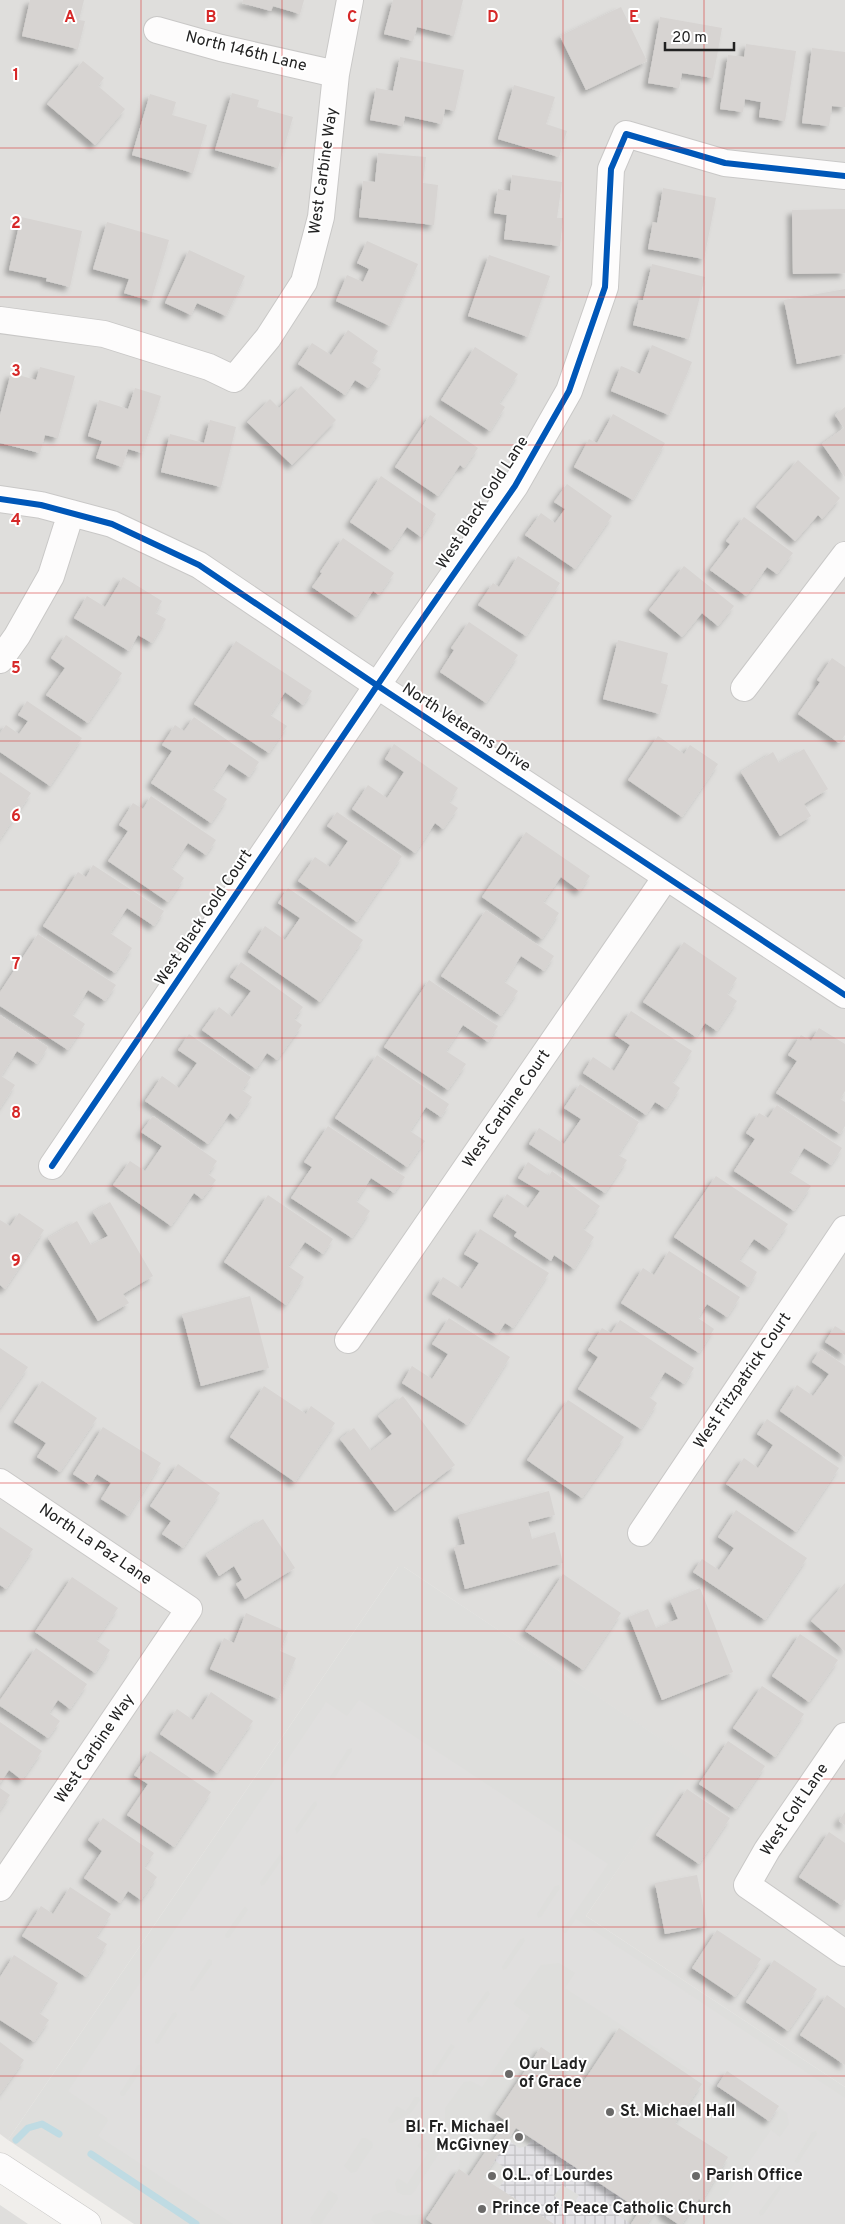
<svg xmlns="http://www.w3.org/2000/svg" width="845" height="2224" font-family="Overpass,sans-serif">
<defs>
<pattern id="plaza-grid" width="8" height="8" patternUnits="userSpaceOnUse" patternTransform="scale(1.25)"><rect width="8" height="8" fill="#e2e1e5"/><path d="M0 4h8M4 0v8" fill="none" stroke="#c2c1c4"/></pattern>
<filter id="shadow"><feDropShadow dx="-4.5" dy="4.5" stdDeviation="2.5" flood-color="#0004"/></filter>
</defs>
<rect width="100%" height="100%" fill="#f0eeeb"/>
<!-- residential -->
<path fill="#dfdedc" d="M0,0H845V2087L586,1916L692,1760L404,1567H398L8,2140L0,2134Z
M0,2205L28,2224H0Z"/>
<!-- religious -->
<path fill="#dededc" d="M398,1567H404L693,1760L586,1916L845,2087V2224H134L8,2140Z"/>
<!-- parking -->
<path fill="#e0dfde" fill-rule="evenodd" d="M359,1700L608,1864L562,1931L564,1933H566L576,1919L845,2098V2224H707L771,2130L780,2137L789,2124L787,2113L780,2108L770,2123L565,1988L575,1973L559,1963L541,1965L513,2004L530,2016L482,2087L471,2081L464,2082L445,2108V2123L458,2141L460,2160L459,2166L431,2209L423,2214L405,2216L388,2210L373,2215L371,2220L375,2224H321L338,2199L337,2195L329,2190L310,2219L313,2224H233L98,2136L108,2121L107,2118L68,2091L326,1702L347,1716ZM352,1748V1751L334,1779H330V1777L348,1749ZM316,1801L317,1805L297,1834L295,1829L313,1803ZM280,1854L283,1858L264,1885L261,1886L260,1882ZM559,1885L560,1888L541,1917L538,1918L537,1914L555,1886ZM245,1906L248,1910L229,1938H226L225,1935ZM524,1938L525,1941L506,1969L503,1970L502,1967L520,1939ZM209,1959L212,1960V1964L193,1991H190V1988ZM488,1991L490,1994L471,2022L468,2023L467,2019L486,1992ZM176,2012L177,2015L158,2044L155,2043V2041L173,2013ZM451,2044L455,2046L436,2075L433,2076L432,2073ZM138,2065H141L143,2068L124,2096H121L120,2093ZM415,2097H419L420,2100L411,2113L392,2123H389L388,2120L397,2106L406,2111ZM816,2131L817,2134L798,2163L794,2162L812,2132ZM362,2138H366L372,2142L373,2146L356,2172L351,2173L344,2166ZM422,2139L434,2141L437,2143L440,2152L414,2192L411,2195H403L397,2192L395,2183L398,2178L407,2184L428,2153L417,2146ZM780,2184L781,2188L763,2215L760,2216L759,2212Z"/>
<!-- plaza -->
<path fill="url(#plaza-grid)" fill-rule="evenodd" d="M532,2138L624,2199L619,2207V2216L631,2224H552L499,2188L506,2177L505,2168L494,2160L508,2140L519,2148L527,2146ZM562,2185L579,2195L572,2207L554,2196Z"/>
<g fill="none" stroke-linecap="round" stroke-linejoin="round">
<!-- stream -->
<path stroke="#bfdbe3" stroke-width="7" d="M16,2140L28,2128L42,2124L59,2134
M91,2154L196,2224"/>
</g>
<!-- building -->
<path fill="#d7d4d2" filter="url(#shadow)" d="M30,0H84L79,20L85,21L78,49L22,36Z
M243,0H304L300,14L273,6L271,11L242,3Z
M393,0H463L454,36L417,27L413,41L384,34Z
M621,7L647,61L586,90L560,36Z
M660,17L722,28L713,78L682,73L679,88L648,83Z
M746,44L796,51L785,121L759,117L761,102L745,99L743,112L720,109L728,55L744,57Z
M812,48L845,52V107L832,106L829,126L802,123Z
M400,57L464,70L455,111L445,109L442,124L405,116L403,126L370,120L376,88L393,91Z
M83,61L104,78L98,86L125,109L95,145L47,104Z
M514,85L555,97L546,124L567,131L559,157L498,139Z
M232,93L259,100L257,107L293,117L278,168L215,150Z
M150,94L176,102L172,115L207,125L193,173L132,155Z
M378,153L426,157L423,183L438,185L434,225L359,217L363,181L375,182Z
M512,175L562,182L557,218H563L560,246L504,239L507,215L494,213L498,189L510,191Z
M663,188L716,198L704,259L648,249L653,222L657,223Z
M845,209V273L793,274L792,210Z
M21,217L82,231L70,287L46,281L47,278L9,270Z
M107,222L169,240L151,301L124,293L129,279L93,269Z
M367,241L418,264L390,326L336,301L347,275L363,282L369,269L357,263Z
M189,250L245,276L226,316L197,303L191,315L165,303Z
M489,255L550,276L528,337L468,316Z
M652,264L705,277L689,339L633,325L639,300H643Z
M845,289V354L797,364L784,300Z
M348,330L378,351L371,362L381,369L368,388L355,380L345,395L298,364L312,343L331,355Z
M652,345L692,362L669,415L611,391L621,366L640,374Z
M475,347L518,374L499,403L505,407L490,431L441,400Z
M40,367L75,376L58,438L45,435L40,453L0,443V415L11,373L36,380Z
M301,386L336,420L292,465L247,422L270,399L279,408Z
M135,388L161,396L142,453L128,449L122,467L96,458L102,441L88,436L99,400L128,409Z
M845,407V477L822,444L844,428L835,415Z
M613,414L665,443L633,500L574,467L589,439L597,443Z
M430,415L478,448L464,468L460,465L438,496L395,467Z
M210,420L236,427L221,487L161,472L170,434L204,443Z
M798,460L840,498L822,519L818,515L795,541L756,507Z
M381,476L436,514L421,537L407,527L391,550L350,522Z
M567,484L612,516L575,569L525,535L541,513L555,523L565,509L554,502Z
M744,517L793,553L777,574L767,567L746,596L710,570L730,544L726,541Z
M343,538L394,573L379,595L373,591L356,617L312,587L322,573L320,572Z
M518,556L560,583L526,636L478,605L493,583L499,587Z
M684,566L734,606L718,626L702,613L682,637L649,610Z
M123,577L162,601L155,613L166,619L152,643L138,635L129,651L74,618L87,596L105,607Z
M469,622L518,655L486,703L440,672L454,650L451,648Z
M66,635L122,673L88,723L46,695L65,668L51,658Z
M618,640L668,653L661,683L668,685L660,714L603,699Z
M236,641L312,691L303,705L285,692L270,715L287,726L269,753L194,704Z
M832,658L845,667V735L839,743L798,714L820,682L817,680Z
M27,701L82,738L50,786L0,752V733L6,725L19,734L28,721L18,715Z
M194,717L259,762L249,777L229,764L212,789L227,799L211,823L151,783L172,751L162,745L175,725L184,731Z
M658,736L684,754L690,745L718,764L682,817L628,780Z
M394,744L458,788L449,802L458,808L443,829L435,823L415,853L352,809L368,785L387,798L404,772L385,759Z
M804,749L828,789L804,804L811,816L780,836L741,772L773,752L779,763Z
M0,772L31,793L0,839Z
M151,796L216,840L206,855L188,843L171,868L184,878L168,902L108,861L128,831L119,825L133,803L143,809Z
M337,812L402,856L357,922L298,881L315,857L330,867L348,841L327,826Z
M526,832L590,876L580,891L561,877L543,902L559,913L542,939L482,897Z
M93,865L164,911L154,926L127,908L110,933L132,948L115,973L43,926L78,872L86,877Z
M288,888L363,940L320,1002L248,952L265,926L285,940L300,918L278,903Z
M486,910L554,956L544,971L521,956L504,982L518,991L501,1016L441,976Z
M38,934L116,985L105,1001L88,990L72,1015L85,1024L68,1050L0,1006V992Z
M684,942L737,978L727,994L737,1001L717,1031L705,1023L696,1037L643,1002Z
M241,962L303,1007L294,1019L302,1025L277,1060L267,1053L256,1069L202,1030L219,1007L232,1017L251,991L230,977Z
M429,980L498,1026L488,1042L463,1025L446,1051L466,1064L448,1090L384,1047Z
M631,1011L692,1051L672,1082L680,1088L666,1109L655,1102L646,1115L583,1073L593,1057L614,1071L630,1045L615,1035Z
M0,1015L48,1047L37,1064L17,1051L1,1076L15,1085L0,1108Z
M819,1028L845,1044V1091L840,1099L845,1102V1126L840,1134L776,1093L797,1061L788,1055L801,1035L811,1041Z
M189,1034L251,1077L242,1090L252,1097L237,1119L230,1113L208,1144L145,1101L162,1076L179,1088L197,1063L178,1050Z
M377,1055L449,1104L441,1117L426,1107L410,1131L425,1141L407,1167L335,1118Z
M580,1084L639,1122L618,1155L627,1160L605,1193L529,1144L539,1128L564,1144L581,1119L564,1108Z
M777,1105L842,1148L831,1165L804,1148L789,1172L811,1186L794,1211L734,1171L755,1139L746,1133L759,1113L768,1118Z
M153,1116L217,1161L208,1174L216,1180L202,1199L194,1193L171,1226L113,1185L130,1161L145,1171L162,1146L141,1132Z
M328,1126L405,1177L394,1193L371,1178L356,1201L370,1211L352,1238L291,1198L312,1167L304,1162Z
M528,1162L549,1176L552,1171L600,1206L583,1229L594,1237L574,1269L554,1255L551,1261L514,1236L517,1232L493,1216L507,1194L528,1208L540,1191L518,1178Z
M716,1176L788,1224L770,1250L754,1239L739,1260L757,1272L748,1287L674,1237Z
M268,1195L333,1239L323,1254L305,1242L288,1266L304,1277L286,1305L224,1262Z
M110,1202L153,1276L123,1294L129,1303L98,1321L48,1238L77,1221L91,1245L108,1236L93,1212Z
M19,1213L44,1230L5,1289L0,1285V1220L10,1226Z
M480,1229L549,1273L513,1328L505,1323L497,1335L432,1294L443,1277L462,1289L479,1263L464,1254Z
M669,1251L740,1297L727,1317L707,1304L698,1318L714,1329L699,1353L621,1303L643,1268L654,1275Z
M250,1296L269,1368L201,1386L182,1314Z
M449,1318L510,1357L467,1425L402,1383L412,1366L432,1379L448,1354L432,1344Z
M620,1320L694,1368L684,1384L665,1372L649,1397L657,1403L641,1429L578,1389L598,1357L588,1350L602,1328L611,1333Z
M835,1326L845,1332V1355L825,1342Z
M0,1348L28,1367L0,1408Z
M821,1349L845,1366V1457L780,1411L797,1385L813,1396L829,1374L812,1362Z
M42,1381L97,1418L60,1472L37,1457L46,1443L14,1422Z
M264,1386L306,1414L311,1406L335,1423L295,1482L230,1437Z
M403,1396L455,1465L395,1511L340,1439L354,1428L371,1451L392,1434L378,1416Z
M568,1400L624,1437L582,1498L527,1460Z
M767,1419L839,1468L796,1532L726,1484L744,1458L758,1468L773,1445L757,1434Z
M103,1427L161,1463L128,1516L101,1499L111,1483L97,1474L90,1485L73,1474Z
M178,1464L220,1493L183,1548L162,1534L171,1521L150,1506Z
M549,1491L555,1515L528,1522L532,1539L555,1532L563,1563L465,1589L454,1547L465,1544L458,1515Z
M736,1510L807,1558L765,1620L693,1572L702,1559L719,1570L734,1548L718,1537Z
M263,1519L295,1568L245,1599L236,1584L242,1580L234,1566L219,1576L206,1555Z
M0,1527L33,1549L6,1589L0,1585Z
M563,1574L621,1613L583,1670L525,1631Z
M72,1577L118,1608L96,1640L110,1650L95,1673L35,1632Z
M845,1583V1651L811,1621Z
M700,1588L733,1672L662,1700L629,1617L648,1609L656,1628L678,1619L670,1600Z
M246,1613L288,1632L280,1651L296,1658L278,1699L210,1669L224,1638L234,1643Z
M800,1634L838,1660L809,1702L772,1676Z
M36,1648L87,1684L70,1709L58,1700L49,1713L60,1721L48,1738L0,1706V1700Z
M762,1686L804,1714L775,1757L733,1728Z
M211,1692L253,1721L217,1773L160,1734L177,1709L193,1720Z
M0,1722L42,1751L22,1780L9,1770L0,1783Z
M728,1741L765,1766L736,1809L699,1784Z
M150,1751L211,1792L174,1847L127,1815L148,1784L134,1775Z
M0,1788L10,1795L0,1810Z
M687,1789L730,1818L699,1864L656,1835Z
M845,1812V1825L839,1821Z
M103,1818L154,1853L144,1867L157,1877L141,1900L128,1891L120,1903L84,1878L102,1851L88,1840Z
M829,1832L845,1843V1899L841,1905L799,1877Z
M697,1875L707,1926L665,1934L655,1883Z
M70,1887L111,1914L96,1937L107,1944L86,1977L22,1936L41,1906L53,1914Z
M717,1930L761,1959L735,1997L692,1968Z
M14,1955L58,1983L39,2013L49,2020L34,2042L0,2020V1977Z
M774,1960L817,1989L788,2031L746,2002Z
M827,1995L845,2008V2065L800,2035Z
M619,2028L702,2084L675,2123L728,2157L702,2201L699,2199L682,2224H678L663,2214L664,2211L658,2207L647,2224H631L640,2210L516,2128L483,2178L554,2224H433L426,2219L459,2169L469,2176L506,2121L496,2114L541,2047L569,2066L565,2073L582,2084Z
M0,2042L24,2060L0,2094Z
M727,2071L779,2106L769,2121L717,2086Z"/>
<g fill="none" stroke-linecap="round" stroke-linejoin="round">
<defs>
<path id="minor" d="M157,30L221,48L336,74
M0,320L104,334L209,367L234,379L268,338L304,282L321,217L336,74L350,0
M0,499L41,505L112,524L199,565L378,686L845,995
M0,660L17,636L51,576L71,513
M744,688L845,555
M52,1166L410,637L515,486L569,391L605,287L611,169L626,134L725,163L845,176
M348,1340L666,877
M0,1482L189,1609L0,1888
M641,1533L845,1229
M845,1736L767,1850L747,1885L845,1953"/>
<path id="tertiary" d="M0,2167L87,2224"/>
</defs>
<!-- minor casing -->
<use href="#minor" stroke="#c9c8c7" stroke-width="28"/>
<!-- tertiary casing -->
<use href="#tertiary" stroke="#c9c8c7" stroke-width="29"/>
<!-- minor -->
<use href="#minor" stroke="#fdfcfc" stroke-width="26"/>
<!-- tertiary -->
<use href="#tertiary" stroke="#fdfcfc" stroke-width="28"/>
<defs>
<path id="cycleway" d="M0,499L41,505L112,524L199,565L378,686L845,995
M52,1166L410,637L515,486L569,391L605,287L611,169L626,134L725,163L845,176"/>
</defs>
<!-- cycleway casing -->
<use href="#cycleway" stroke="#fff" stroke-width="9"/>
<!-- cycleway -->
<use href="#cycleway" stroke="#0057b8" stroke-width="6"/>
</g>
<!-- grid -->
<path fill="none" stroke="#d62828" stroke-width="1" stroke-opacity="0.55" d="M141,0V2224M282,0V2224M422,0V2224M563,0V2224M704,0V2224M0,148H845M0,297H845M0,445H845M0,593H845M0,741H845M0,890H845M0,1038H845M0,1186H845M0,1334H845M0,1483H845M0,1631H845M0,1779H845M0,1927H845M0,2076H845"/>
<!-- markers -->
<g fill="#6a6968" stroke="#fff" stroke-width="2">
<circle cx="509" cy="2074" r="5"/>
<circle cx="610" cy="2112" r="5"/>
<circle cx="519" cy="2137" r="5"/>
<circle cx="492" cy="2176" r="5"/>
<circle cx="696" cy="2176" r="5"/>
<circle cx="482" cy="2209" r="5"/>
</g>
<g text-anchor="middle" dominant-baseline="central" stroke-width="4" stroke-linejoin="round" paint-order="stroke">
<!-- street labels -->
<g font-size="16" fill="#222" stroke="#fff">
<text transform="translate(246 52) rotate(14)">North 146th Lane</text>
<text transform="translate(324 171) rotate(-82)">West Carbine Way</text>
<text transform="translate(483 503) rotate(-57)">West Black Gold Lane</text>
<text transform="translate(466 728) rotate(33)">North Veterans Drive</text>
<text transform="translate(204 918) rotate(-56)">West Black Gold Court</text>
<text transform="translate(507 1109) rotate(-55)">West Carbine Court</text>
<text transform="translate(743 1381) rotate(-56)">West Fitzpatrick Court</text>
<text transform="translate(95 1545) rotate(34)">North La Paz Lane</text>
<text transform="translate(95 1749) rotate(-56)">West Carbine Way</text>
<text transform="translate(795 1810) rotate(-56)">West Colt Lane</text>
</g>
<!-- poi labels -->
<g font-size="16" font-weight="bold" fill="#222" stroke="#fff" text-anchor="start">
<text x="519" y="2065">Our Lady<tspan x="519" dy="18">of Grace</tspan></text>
<text x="620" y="2112">St. Michael Hall</text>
<text x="509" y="2128" text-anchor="end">Bl. Fr. Michael<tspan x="509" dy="18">McGivney</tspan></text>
<text x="502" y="2176">O.L. of Lourdes</text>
<text x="706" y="2176">Parish Office</text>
<text x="492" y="2209">Prince of Peace Catholic Church</text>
</g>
</g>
<g font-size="16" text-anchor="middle" font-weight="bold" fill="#d62828" stroke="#fff" stroke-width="4" stroke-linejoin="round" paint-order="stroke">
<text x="70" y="22">A</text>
<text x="211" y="22">B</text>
<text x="352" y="22">C</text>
<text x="493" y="22">D</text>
<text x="634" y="22">E</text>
<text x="16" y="80">1</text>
<text x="16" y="228">2</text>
<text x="16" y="376">3</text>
<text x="16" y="525">4</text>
<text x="16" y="673">5</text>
<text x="16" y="821">6</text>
<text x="16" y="969">7</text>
<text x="16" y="1118">8</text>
<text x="16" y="1266">9</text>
</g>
<!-- scale -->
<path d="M665 42v8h69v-8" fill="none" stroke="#222222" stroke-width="2.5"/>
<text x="672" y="42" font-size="15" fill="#222222" stroke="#ffffff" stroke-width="4" paint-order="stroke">20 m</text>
</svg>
